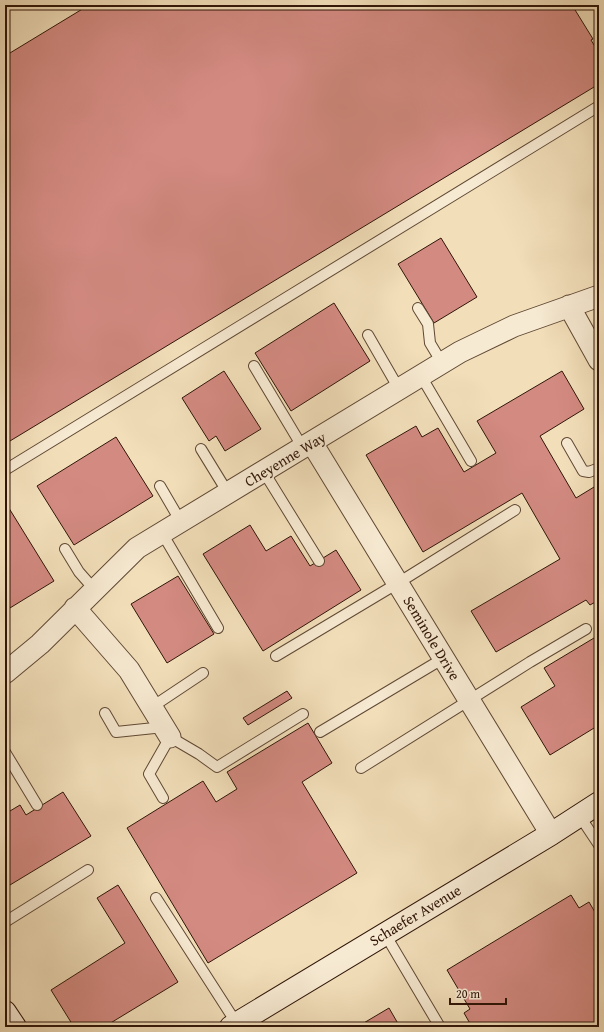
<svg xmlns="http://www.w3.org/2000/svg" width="604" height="1032" font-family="'Gentium Book Plus',serif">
<rect width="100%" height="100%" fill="#f2dfba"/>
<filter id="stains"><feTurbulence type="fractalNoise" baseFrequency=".005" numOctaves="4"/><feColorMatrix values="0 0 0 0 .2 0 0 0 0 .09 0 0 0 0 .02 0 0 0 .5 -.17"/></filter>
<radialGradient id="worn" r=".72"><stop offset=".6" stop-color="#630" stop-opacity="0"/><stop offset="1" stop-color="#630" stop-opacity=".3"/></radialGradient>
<!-- building -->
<path fill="#d38a81" stroke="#301508" d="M89,5H572L593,39L591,40L599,53V84L5,444V56Z
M441,238L477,297L434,323L398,264Z
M334,303L370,361L291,411L255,353Z
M224,371L261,429L225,451L216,436L209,441L182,398Z
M562,371L584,409L540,436L576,498L599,484V600L590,605L586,600L496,652L471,611L560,559L522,493L423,552L366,455L416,426L422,437L438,428L464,472L496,453L477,421Z
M116,437L153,496L74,545L37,486Z
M7,505L54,581L5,611V506Z
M250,525L266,551L291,536L310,566L336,550L361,590L263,651L203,554Z
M178,576L214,634L167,663L131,604Z
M599,635V725L550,755L521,707L555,686L544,668Z
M287,691L292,698L248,725L243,718Z
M308,723L332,763L302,782L357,873L208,963L127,828L203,781L216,802L237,789L227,772Z
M63,792L91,836L5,888V804L10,811L20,805L26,815Z
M118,885L178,982L104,1027H74L51,990L125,943L97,898Z
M571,895L579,908L589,902L599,919V1027H525L523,1025L519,1027H472L464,1013L470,1009L447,970Z
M389,1008L400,1027H357Z"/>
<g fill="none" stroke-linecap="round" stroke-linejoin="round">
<defs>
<path id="lane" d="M418,308L428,324L430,343L442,363
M368,335L399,389
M254,366L303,448
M421,376L471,461
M567,443L583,471L589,472L599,468
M201,449L228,493
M5,470L599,106
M264,472L319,561
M160,486L181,522
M162,533L218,628
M65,549L79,572L94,589
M276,656L398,583L515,510
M152,707L203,673
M105,713L116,732L164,727
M320,732L444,658
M5,752L37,805
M361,768L530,662L586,629
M163,798L149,774L170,737L199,754L217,767L303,714
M579,815L599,845
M156,898L237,1024
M5,922L88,870
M385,934L440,1027"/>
<path id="street" d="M569,306L599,360
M312,443L551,834
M75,608L129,670L170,737
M5,673L40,644L137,548L460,352L514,326L599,296"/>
<path id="secondary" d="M5,1012L15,1027
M231,1027L551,834L599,803"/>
</defs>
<!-- lane casing -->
<use href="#lane" stroke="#604834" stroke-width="12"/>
<!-- street casing -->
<use href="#street" stroke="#604834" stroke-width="23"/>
<!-- secondary casing -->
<use href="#secondary" stroke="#301508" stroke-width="24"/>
<!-- lane -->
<use href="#lane" stroke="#f7ead2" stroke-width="10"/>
<!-- street -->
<use href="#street" stroke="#f7ead2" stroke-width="21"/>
<!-- secondary -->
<use href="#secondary" stroke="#f7ead2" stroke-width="22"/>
</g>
<g text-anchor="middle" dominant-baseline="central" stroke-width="3.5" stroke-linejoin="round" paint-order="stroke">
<!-- street labels -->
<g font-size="15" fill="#301508" stroke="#f7ead2">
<text transform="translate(285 459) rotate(-31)">Cheyenne Way</text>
<text transform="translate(432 638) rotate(59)">Seminole Drive</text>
<text transform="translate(415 915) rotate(-31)">Schaefer Avenue</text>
</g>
</g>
<!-- margin -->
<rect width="604" height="1032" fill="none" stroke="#f2dfba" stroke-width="20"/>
<rect x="6" y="6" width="592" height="1020" fill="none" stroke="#301508" stroke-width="2"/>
<rect x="10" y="10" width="584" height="1012" fill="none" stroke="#301508"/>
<!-- scale -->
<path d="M450 998v6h56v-6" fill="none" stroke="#301508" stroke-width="2"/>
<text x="456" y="998" font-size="12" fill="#301508" stroke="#f7ead2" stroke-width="3" paint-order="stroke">20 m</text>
<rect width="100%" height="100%" filter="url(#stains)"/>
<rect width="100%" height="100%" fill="url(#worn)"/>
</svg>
